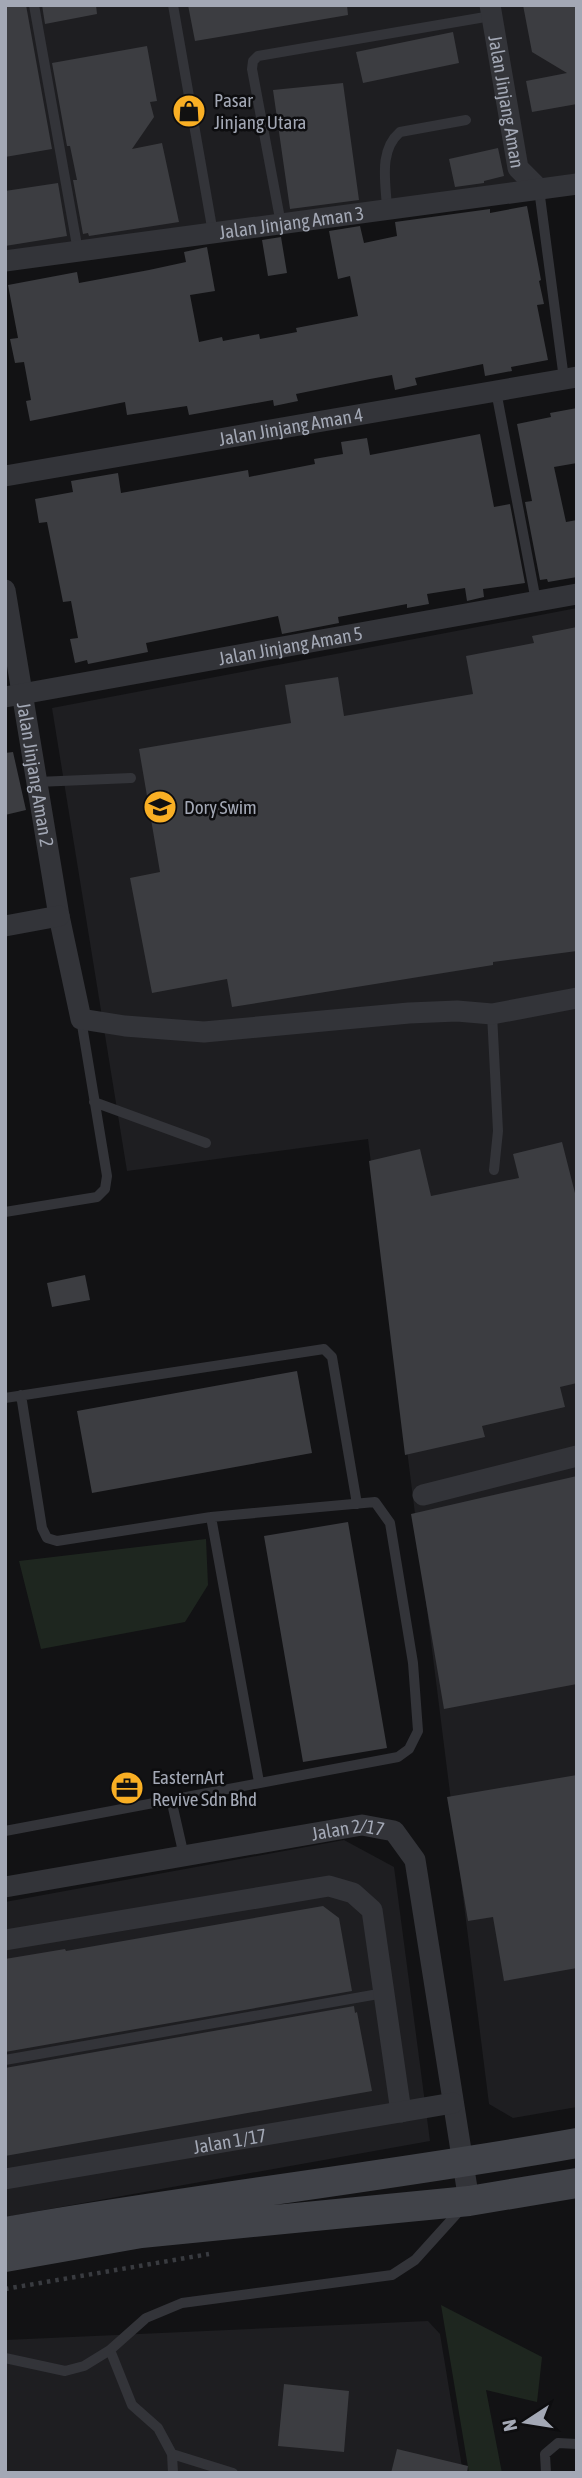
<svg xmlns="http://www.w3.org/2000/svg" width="582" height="2478" font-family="'Asap Condensed',sans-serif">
<rect width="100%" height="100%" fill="#121214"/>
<!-- built -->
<path fill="#1e1e21" d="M5,5H577V179L5,251Z
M577,608V2107L513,2118L489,2104L368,1139L127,1171L52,708Z
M344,1840L394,1867L430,2141L5,2217V1902Z
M428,2321L440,2334L463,2473H5V2340Z"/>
<!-- green -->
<path fill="#1e261f" d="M206,1539L208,1585L185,1622L41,1649L19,1561Z
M441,2305L542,2357L537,2402L486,2390L502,2473H469Z"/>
<!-- building -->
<path fill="#3c3d41" d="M5,5H26L52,149L5,157Z
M42,5H96L97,14L45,24Z
M188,5H347L348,15L195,41Z
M523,5H577V104L532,112L526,81L567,73L532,52Z
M453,32L459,63L363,83L356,52Z
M147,46L157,101L150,102L154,117L132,149L162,143L179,222L89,236L88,233L83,234L73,180H77L70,146H67L52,63Z
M343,83L359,200L290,209L273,90Z
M498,148L504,176L484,181V183L455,187L449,159Z
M58,183L67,236L5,246V191Z
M527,206L541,280L539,281L544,304L537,305L548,360L511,367L512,371L485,376L483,364L415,378L417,385L395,390L392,375L370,379L296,394L298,401L274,406L273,400L189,415L187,406L127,415L125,402L30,421L26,401L31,400L24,362L15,363L10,339L18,338L8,285L77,272L79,283L149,270L186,262L184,252L207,247L215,291L190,295L199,342L222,337L223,341L259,334L260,339L297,332L296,328L358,316L350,276L338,279L329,231L360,226L364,243L397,236L395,222L490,209V213Z
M281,237L287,273L268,276L262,240Z
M577,408V463L554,467L566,522L577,520V577L548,582L547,579L540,580L525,502L532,501L517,424L551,417L550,413Z
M480,434L494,507L510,504L525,583L483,589L484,597L467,601L465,588L427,594L429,604L407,608V604L338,617L339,623L282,634L278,616L146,643L148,652L88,664L87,660L75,663L70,639L78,638L71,601L63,602L47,522L39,523L35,499L73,492L71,481L118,473L121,493L248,470L249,477L315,464L314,459L343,454L341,442L367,438L370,455Z
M577,627V951L493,962V965L232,1007L227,979L152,993L130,878L160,872L139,749L291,723L285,685L338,677L344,716L473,694L466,656L534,643L532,636Z
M13,752L26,810L5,815V753Z
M562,1142L577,1201V1383L560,1387L565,1407L482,1426L485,1437L405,1455L369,1161L420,1149L431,1196L519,1178L513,1154Z
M85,1275L90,1300L52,1307L47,1283Z
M297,1371L312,1453L92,1493L77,1411Z
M577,1476V1684L444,1709L411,1514Z
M348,1522L387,1748L303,1762L264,1536Z
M577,1775V1968L504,1981L493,1917L468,1921L447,1797Z
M323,1906L339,1918L352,1991L5,2052V1959L65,1949L66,1951Z
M354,2006L355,2013L357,2012L372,2091L5,2156V2068Z
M284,2384L349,2391L344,2452L278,2446Z
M397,2449L468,2466L467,2473H391Z"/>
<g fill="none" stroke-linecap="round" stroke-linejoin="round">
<!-- path -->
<path stroke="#393b40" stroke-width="4.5" stroke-dasharray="3.5 5" stroke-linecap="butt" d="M5,2289L209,2254"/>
<!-- lane -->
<path stroke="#333439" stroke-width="10" d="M34,5L78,251
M173,5L213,233
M539,189L564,379
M387,209C386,183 378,151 400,132L466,120
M281,224L252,69L253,61L258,56L491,16
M496,391L536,601
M37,782L131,778
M492,1014L498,1131L494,1170
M94,1102L206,1143
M5,1212L97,1197L105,1189L107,1176L81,1019
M5,1398L324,1349L332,1357L357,1504
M211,1517L259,1782
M171,1799L184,1856
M5,1831L398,1757L409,1749L418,1731L413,1663L390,1523L375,1502L211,1517L57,1541L47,1538L42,1528L21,1395
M5,2060L384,1993
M110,2350L132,2405L158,2428L172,2454L173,2473
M5,2358L65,2371L84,2366L110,2350L146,2318L182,2303L392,2275L415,2260L462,2208
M172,2454L233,2473
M546,2473L545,2454L558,2443L577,2444"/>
<!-- street -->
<g stroke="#333439" stroke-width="21">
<path id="s1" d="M490,5L518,168L539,189"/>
<path id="s2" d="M5,261L577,184"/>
<path id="s3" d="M5,476L577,377"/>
<path id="s4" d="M5,590L59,916L81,1019L125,1026L204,1032L409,1013L457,1011L492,1014L577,998"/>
<path id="s5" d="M5,697L577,594"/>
<path d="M5,926L59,916"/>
<path d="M423,1495L577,1456"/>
<path id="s6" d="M5,1887L362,1825L394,1831L415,1860L469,2201"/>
<path d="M5,1940L329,1886L353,1893L372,1910L401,2112"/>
<path id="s7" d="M5,2179L453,2103"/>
</g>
<!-- secondary -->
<path stroke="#414349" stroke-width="30" d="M5,2232C195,2198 387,2177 577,2143
M5,2257L141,2233L469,2201L577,2183"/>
</g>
<!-- icons -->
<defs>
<symbol id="shop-disc" viewBox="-11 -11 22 22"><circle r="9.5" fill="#f9af24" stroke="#0d0d0f"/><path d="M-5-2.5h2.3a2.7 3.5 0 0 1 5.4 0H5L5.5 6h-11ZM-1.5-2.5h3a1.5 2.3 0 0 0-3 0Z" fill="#111"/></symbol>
<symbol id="school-disc" viewBox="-11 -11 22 22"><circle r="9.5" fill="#f9af24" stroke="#0d0d0f"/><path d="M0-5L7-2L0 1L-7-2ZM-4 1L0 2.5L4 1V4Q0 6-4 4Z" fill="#111"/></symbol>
<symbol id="office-disc" viewBox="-11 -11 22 22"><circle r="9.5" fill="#f9af24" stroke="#0d0d0f"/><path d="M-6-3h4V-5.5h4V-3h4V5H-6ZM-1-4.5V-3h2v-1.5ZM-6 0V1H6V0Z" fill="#111"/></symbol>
</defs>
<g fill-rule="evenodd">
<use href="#shop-disc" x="170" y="92" width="38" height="38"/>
<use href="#school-disc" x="141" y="788" width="38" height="38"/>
<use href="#office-disc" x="108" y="1769" width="38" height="38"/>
</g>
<g text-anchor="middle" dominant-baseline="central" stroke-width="5" stroke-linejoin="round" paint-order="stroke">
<!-- poi labels -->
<g font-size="19" fill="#a3a8b5" stroke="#0d0d0f" text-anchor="start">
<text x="214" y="100">Pasar<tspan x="214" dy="22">Jinjang Utara</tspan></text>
<text x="184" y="807">Dory Swim</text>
<text x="152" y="1777">EasternArt<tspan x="152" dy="22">Revive Sdn Bhd</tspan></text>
</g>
<!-- street labels -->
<g font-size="19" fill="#a3a8b5" stroke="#0d0d0f">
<text stroke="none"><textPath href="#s1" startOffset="98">Jalan Jinjang Aman</textPath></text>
<text stroke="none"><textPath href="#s2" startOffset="289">Jalan Jinjang Aman 3</textPath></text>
<text stroke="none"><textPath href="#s3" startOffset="290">Jalan Jinjang Aman 4</textPath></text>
<text stroke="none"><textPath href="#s5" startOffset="290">Jalan Jinjang Aman 5</textPath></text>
<text stroke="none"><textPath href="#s4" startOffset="187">Jalan Jinjang Aman 2</textPath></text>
<text stroke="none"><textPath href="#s6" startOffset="348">Jalan 2/17</textPath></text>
<text stroke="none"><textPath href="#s7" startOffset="228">Jalan 1/17</textPath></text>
</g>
</g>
<!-- border -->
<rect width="582" height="2478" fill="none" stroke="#a3a8b5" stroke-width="14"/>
<!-- north arrow -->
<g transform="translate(526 2422) rotate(258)" stroke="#0d0d0f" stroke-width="5" paint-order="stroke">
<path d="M0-5L12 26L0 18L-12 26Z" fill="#a3a8b5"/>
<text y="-10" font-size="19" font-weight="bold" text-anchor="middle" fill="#a3a8b5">N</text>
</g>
</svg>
